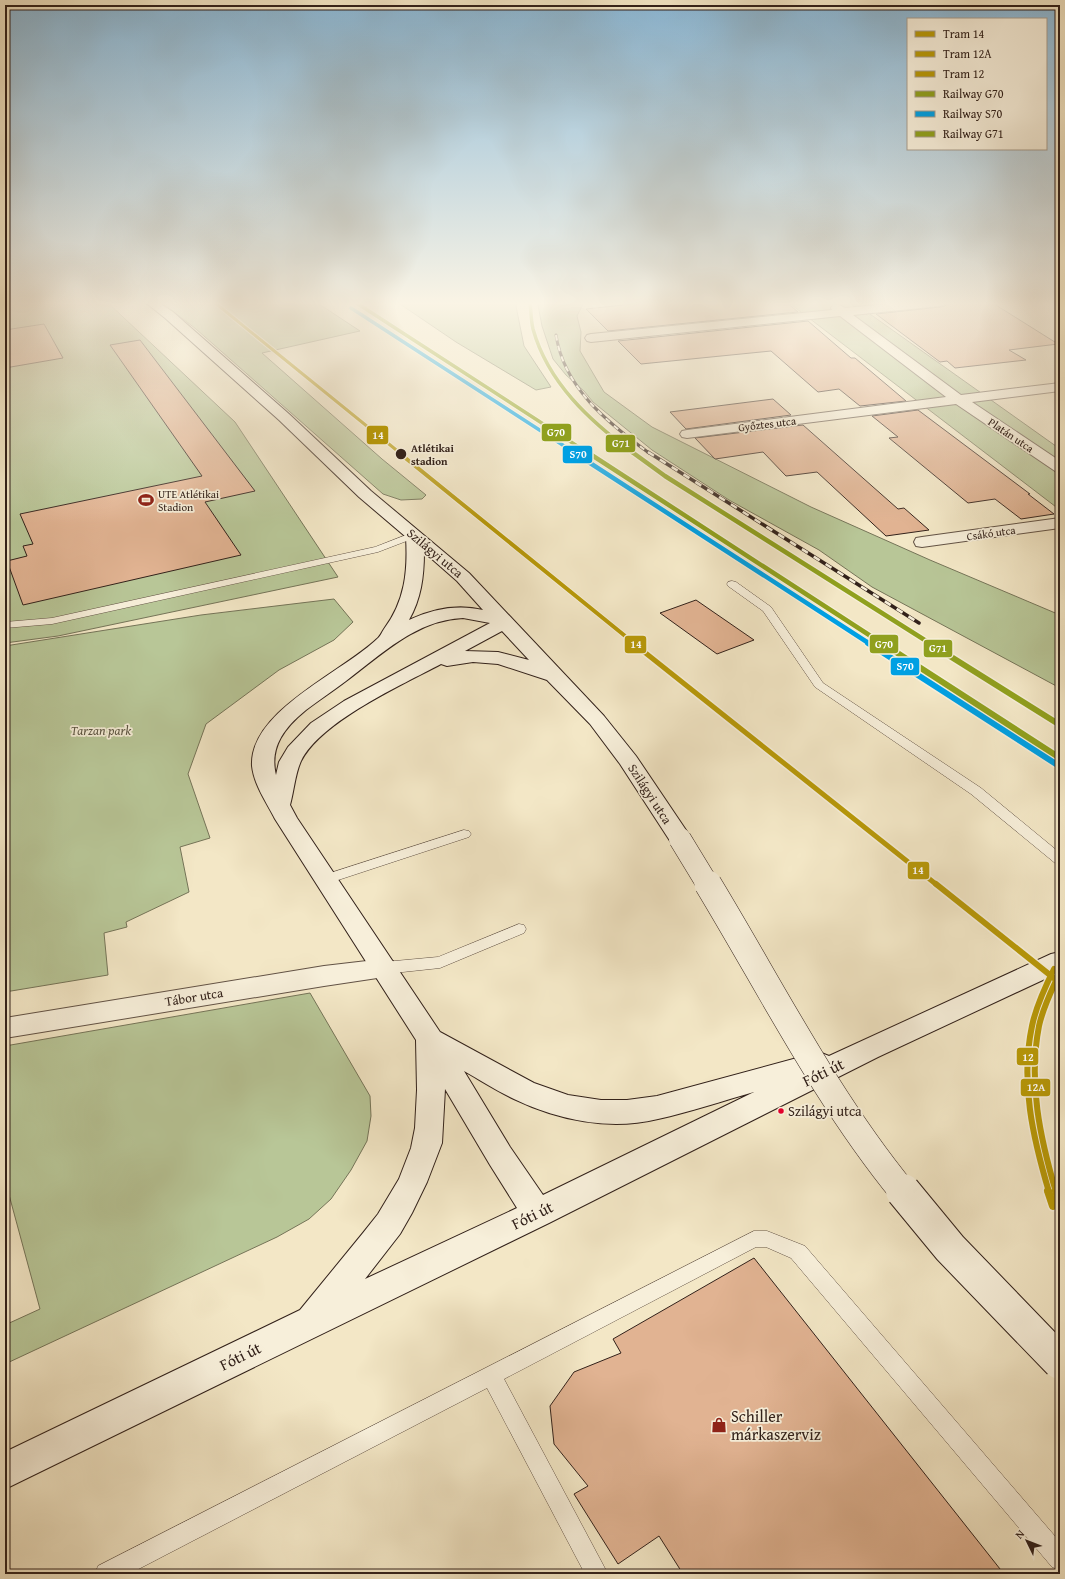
<svg xmlns="http://www.w3.org/2000/svg" width="1065" height="1579" font-family="'Gentium Book Plus',serif">
<rect width="100%" height="100%" fill="#f3e7c6"/>
<filter id="stains"><feTurbulence type="fractalNoise" baseFrequency=".005" numOctaves="4"/><feColorMatrix values="0 0 0 0 .2 0 0 0 0 .09 0 0 0 0 .02 0 0 0 .5 -.17"/></filter>
<radialGradient id="worn" r=".72"><stop offset=".6" stop-color="#630" stop-opacity="0"/><stop offset="1" stop-color="#630" stop-opacity=".3"/></radialGradient>
<!-- green -->
<path fill="#b8c697" stroke="#757458" d="M5,302H107L235,422L338,577L58,636L5,643Z
M161,302H316L360,331L262,353L382,459L426,495L422,499L401,500L383,494L196,329Z
M397,302H517L516,306L524,346L551,387L536,390L456,342Z
M539,302H584L577,316L581,332L580,351L604,392L652,427L811,507L930,560L1060,615V688L872,587L819,550L729,500L652,450L593,402L584,391L566,375L553,359L542,326L538,305Z
M788,302H853L1060,449V510Z
M334,599L353,622L334,640L279,670L206,724L188,774L210,838L180,847L189,892L126,922L127,927L104,933L108,975L5,992V646L201,615Z
M310,993L370,1096L371,1116L367,1141L351,1170L331,1199L309,1219L277,1237L5,1364V1325L40,1309L5,1180V1046Z"/>
<!-- building -->
<path fill="#e1b392" stroke="#32211a" d="M651,302H786L798,312L608,331L586,309Z
M947,302H991L1058,344L1009,350L1026,360L955,368L947,361L940,362L876,314L940,307L945,306Z
M808,321L851,358H855L906,401L860,406L839,389L818,392L771,351L641,364L618,341Z
M44,324L63,358L5,368V330Z
M140,340L255,491L205,502L241,555L23,605L7,561L27,556L23,546L33,544L20,514L202,476L110,345Z
M773,399L791,415L686,429L670,412Z
M918,410L1030,494H1028L1054,514L1021,519L995,499L968,503L889,438L898,437L872,416Z
M803,425L898,509L904,508L929,530L886,536L817,472L786,476L763,452L715,459L695,438Z
M696,600L754,640L717,654L660,613Z
M754,1258L1004,1574H683L659,1536L618,1564L574,1494L588,1486L554,1444L550,1406L574,1372L621,1353L613,1339Z"/>
<g fill="none" stroke-linecap="round" stroke-linejoin="round">
<defs>
<path id="lane" d="M414,532L419,535L417,537L378,552L52,624L5,628V622L52,618L375,547Z
M732,581L736,582L771,607L823,683L981,788L1060,853V865L1055,863L971,794L815,687L763,611L728,586L727,584L728,582Z
M464,830L469,831L471,834L469,837L326,884L321,882L319,879L321,876Z
M519,924L524,925L526,929L524,933L440,968L384,974L379,972L376,968L379,964L384,962L438,957Z
M754,1231H767L805,1246L1060,1542V1570L1052,1567L791,1258L766,1247H756L504,1379L608,1574H585L487,1388L129,1574H95L98,1566Z"/>
<path id="street" d="M909,302H946L944,305L940,306L853,315L961,395L1060,383V391L972,402L1060,461V473L1055,471L956,404L687,438L682,437L680,434L682,431L687,430L946,397L840,316L591,342L587,341L585,338L587,335L591,334L832,310L831,308L833,305L837,304L845,308Z
M1060,518V528L922,547L916,546L914,542L916,538L922,537Z
M384,959L393,961L397,968L393,975L384,977L324,986L5,1038V1018L324,966Z"/>
<path id="secondary" d="M145,302H158L173,312L289,414L371,491L469,573L604,716L636,756L692,839L688,844L680,847L672,844L620,764L590,724L547,680L498,664L473,662L447,666L441,664C402,685 321,721 301,761C295,774 294,791 290,805L297,818L440,1032L534,1083L568,1095L601,1100H627L657,1096L819,1052L829,1056L1051,954L1060,952V972L878,1057L549,1223L5,1489V1452L300,1310L363,1233L378,1214L399,1179L411,1148L415,1128L417,1090L416,1040L275,819C267,803 254,785 252,766C249,711 343,672 377,639C380,637 382,632 384,629C405,601 408,571 406,537L359,497L279,420L165,318ZM424,552L457,581L483,610C458,604 432,609 409,620C421,599 424,577 424,552ZM463,618L490,623L344,701L311,723L288,747L279,762L276,775C269,747 285,727 306,710C319,700 333,691 346,681C382,654 416,620 463,618ZM502,631L529,660L498,652L465,651ZM464,1071C480,1080 497,1091 514,1099C558,1120 609,1131 658,1119C690,1112 722,1101 754,1092L543,1195L510,1147ZM445,1089L490,1165L517,1208L365,1279L400,1234L412,1213L427,1182L442,1143Z"/>
</defs>
<!-- lane casing -->
<use href="#lane" stroke="#625245" stroke-width="1"/>
<!-- street casing -->
<use href="#street" stroke="#625245" stroke-width="2"/>
<!-- secondary casing -->
<use href="#secondary" stroke="#32211a" stroke-width="2"/>
<!-- lane -->
<use href="#lane" fill="#f7efda" fill-rule="evenodd"/>
<!-- street -->
<use href="#street" fill="#f7efda" fill-rule="evenodd"/>
<!-- secondary -->
<use href="#secondary" fill="#f7efda" fill-rule="evenodd"/>
<defs>
<path id="rail-far1" d="M556,335C564,388 608,423 649,453"/>
<path id="rail" d="M648,452L919,623"/>
</defs>
<!-- rail-far1 casing -->
<use href="#rail-far1" stroke="#32211a" stroke-width="3"/>
<!-- rail casing -->
<use href="#rail" stroke="#32211a" stroke-width="3.5"/>
<!-- rail-far1 -->
<use href="#rail-far1" stroke="#f7efda" stroke-width="2" stroke-dasharray="5.5" stroke-linecap="butt"/>
<!-- rail -->
<use href="#rail" stroke="#f7efda" stroke-width="2.5" stroke-dasharray="7" stroke-linecap="butt"/>
<defs>
<path id="secondary-bridge-far2" d="M680,839L708,885"/>
<path id="secondary-bridge-far1" d="M708,884C771,988 826,1098 903,1192"/>
<path id="secondary-bridge" d="M903,1191L950,1248L1060,1362"/>
</defs>
<!-- secondary-bridge-far2 casing -->
<use href="#secondary-bridge-far2" stroke="#32211a" stroke-width="23" stroke-linecap="butt"/>
<!-- secondary-bridge-far1 casing -->
<use href="#secondary-bridge-far1" stroke="#32211a" stroke-width="28" stroke-linecap="butt"/>
<!-- secondary-bridge casing -->
<use href="#secondary-bridge" stroke="#32211a" stroke-width="36" stroke-linecap="butt"/>
<!-- secondary-bridge-far2 -->
<use href="#secondary-bridge-far2" stroke="#f7efda" stroke-width="22"/>
<!-- secondary-bridge-far1 -->
<use href="#secondary-bridge-far1" stroke="#f7efda" stroke-width="27"/>
<!-- secondary-bridge -->
<use href="#secondary-bridge" stroke="#f7efda" stroke-width="34"/>
<defs>
<path id="rail-1-far2" d="M355,302L588,453"/>
<path id="rail-1-far1" d="M587,452L883,644"/>
<path id="rail-1" d="M882,643L1060,758"/>
<path id="rail-2-far2" d="M351,308L575,453"/>
<path id="rail-2-far1" d="M573,452L870,644"/>
<path id="rail-2" d="M868,643L1056,764"/>
<path id="rail-3-far2" d="M530,302C531,311 531,321 533,329C548,383 590,421 633,453"/>
<path id="rail-3-far1" d="M632,452L665,476L931,644"/>
<path id="rail-3" d="M929,643L1060,725"/>
</defs>
<!-- rail-1-far2 casing -->
<use href="#rail-1-far2" stroke="#f7efda" stroke-width="5.5"/>
<!-- rail-1-far1 casing -->
<use href="#rail-1-far1" stroke="#f7efda" stroke-width="7"/>
<!-- rail-1 casing -->
<use href="#rail-1" stroke="#f7efda" stroke-width="9"/>
<!-- rail-2-far2 casing -->
<use href="#rail-2-far2" stroke="#f7efda" stroke-width="5.5"/>
<!-- rail-2-far1 casing -->
<use href="#rail-2-far1" stroke="#f7efda" stroke-width="7"/>
<!-- rail-2 casing -->
<use href="#rail-2" stroke="#f7efda" stroke-width="9"/>
<!-- rail-3-far2 casing -->
<use href="#rail-3-far2" stroke="#f7efda" stroke-width="5.5"/>
<!-- rail-3-far1 casing -->
<use href="#rail-3-far1" stroke="#f7efda" stroke-width="7"/>
<!-- rail-3 casing -->
<use href="#rail-3" stroke="#f7efda" stroke-width="9"/>
<!-- rail-1-far2 -->
<use href="#rail-1-far2" stroke="#90a01e" stroke-width="3.5"/>
<!-- rail-1-far1 -->
<use href="#rail-1-far1" stroke="#90a01e" stroke-width="4.5"/>
<!-- rail-1 -->
<use href="#rail-1" stroke="#90a01e" stroke-width="6"/>
<!-- rail-2-far2 -->
<use href="#rail-2-far2" stroke="#00a0e3" stroke-width="3.5"/>
<!-- rail-2-far1 -->
<use href="#rail-2-far1" stroke="#00a0e3" stroke-width="4.5"/>
<!-- rail-2 -->
<use href="#rail-2" stroke="#00a0e3" stroke-width="6"/>
<!-- rail-3-far2 -->
<use href="#rail-3-far2" stroke="#90a01e" stroke-width="3.5"/>
<!-- rail-3-far1 -->
<use href="#rail-3-far1" stroke="#90a01e" stroke-width="4.5"/>
<!-- rail-3 -->
<use href="#rail-3" stroke="#90a01e" stroke-width="6"/>
<defs>
<path id="tram-1-far3" d="M214,302L400,453"/>
<path id="tram-1-far2" d="M398,452L635,644"/>
<path id="tram-1-far1" d="M633,643L937,885"/>
<path id="tram-1" d="M936,884L1060,983"/>
<path id="tram-2-far1" d="M1056,1192C1040,1138 1028,1082 1039,1026C1043,1007 1052,990 1060,972"/>
<path id="tram-2" d="M1056,1191L1060,1204"/>
<path id="tram-3-far1" d="M1049,1192C1033,1138 1020,1082 1032,1026C1036,1006 1045,987 1054,969"/>
<path id="tram-3" d="M1048,1191L1053,1206"/>
</defs>
<!-- tram-1-far3 casing -->
<use href="#tram-1-far3" stroke="#f7efda" stroke-width="5"/>
<!-- tram-1-far2 casing -->
<use href="#tram-1-far2" stroke="#f7efda" stroke-width="6"/>
<!-- tram-1-far1 casing -->
<use href="#tram-1-far1" stroke="#f7efda" stroke-width="8"/>
<!-- tram-1 casing -->
<use href="#tram-1" stroke="#f7efda" stroke-width="9"/>
<!-- tram-2-far1 casing -->
<use href="#tram-2-far1" stroke="#f7efda" stroke-width="9"/>
<!-- tram-2 casing -->
<use href="#tram-2" stroke="#f7efda" stroke-width="11"/>
<!-- tram-3-far1 casing -->
<use href="#tram-3-far1" stroke="#f7efda" stroke-width="9"/>
<!-- tram-3 casing -->
<use href="#tram-3" stroke="#f7efda" stroke-width="11"/>
<!-- tram-1-far3 -->
<use href="#tram-1-far3" stroke="#b79809" stroke-width="3"/>
<!-- tram-1-far2 -->
<use href="#tram-1-far2" stroke="#b79809" stroke-width="4"/>
<!-- tram-1-far1 -->
<use href="#tram-1-far1" stroke="#b79809" stroke-width="5"/>
<!-- tram-1 -->
<use href="#tram-1" stroke="#b79809" stroke-width="6"/>
<!-- tram-2-far1 -->
<use href="#tram-2-far1" stroke="#b79809" stroke-width="6"/>
<!-- tram-2 -->
<use href="#tram-2" stroke="#b79809" stroke-width="8"/>
<!-- tram-3-far1 -->
<use href="#tram-3-far1" stroke="#b79809" stroke-width="6"/>
<!-- tram-3 -->
<use href="#tram-3" stroke="#b79809" stroke-width="8"/>
</g>
<!-- sky -->
<linearGradient id="sky" x2="0" y2="1"><stop stop-color="#8ab8d7"/><stop offset="0.58" stop-color="#faf4e5"/><stop offset="1" stop-color="#faf4e5" stop-opacity="0"/></linearGradient>
<rect width="1065" height="523" fill="url(#sky)"/>
<!-- icons -->
<defs>
<symbol id="stadium-bare" viewBox="-9 -9 18 18"><path d="M0-5a6.5 5 0 1 0 0 10a6.5 5 0 1 0 0-10ZM-3.5-1.8h7v3.6h-7Z" fill="#8f2418" stroke="#f7efda" stroke-width="2.5" paint-order="stroke"/></symbol>
<symbol id="shop-bare" viewBox="-9 -9 18 18"><path d="M-5-2.5h2.3a2.7 3.5 0 0 1 5.4 0H5L5.5 6h-11ZM-1.5-2.5h3a1.5 2.3 0 0 0-3 0Z" fill="#8f2418" stroke="#f7efda" stroke-width="2.5" paint-order="stroke"/></symbol>
</defs>
<g fill-rule="evenodd">
<use href="#stadium-bare" x="135" y="489" width="22" height="22"/>
<use href="#shop-bare" x="708" y="1414" width="22" height="22"/>
</g>
<!-- markers -->
<circle fill="#32211a" stroke="#f7efda" stroke-width="1.5" cx="401" cy="454" r="6"/>
<circle fill="#e4002b" stroke="#f7efda" stroke-width="1.5" cx="781" cy="1111" r="3.5"/>
<g text-anchor="middle" dominant-baseline="central" stroke-width="3.5" stroke-linejoin="round" paint-order="stroke">
<!-- far-street labels -->
<g font-size="11" fill="#32211a" stroke="#f7efda">
<text transform="translate(767 424) rotate(-7)">Győztes utca</text>
<text transform="translate(1011 435) rotate(34)">Platán utca</text>
<text transform="translate(991 533) rotate(-8)">Csákó utca</text>
</g>
<!-- far-stop labels -->
<g font-size="11" font-weight="bold" fill="#32211a" stroke="#f7efda" text-anchor="start">
<text x="411" y="448">Atlétikai<tspan x="411" dy="13">stadion</tspan></text>
</g>
<!-- far-poi labels -->
<g font-size="11" fill="#32211a" stroke="#f7efda" text-anchor="start">
<text x="158" y="494">UTE Atlétikai<tspan x="158" dy="13">Stadion</tspan></text>
</g>
<!-- street labels -->
<g font-size="13" fill="#32211a" stroke="#f7efda">
<text transform="translate(435 553) rotate(40)">Szilágyi utca</text>
<text transform="translate(650 794) rotate(57)">Szilágyi utca</text>
<text transform="translate(194 997) rotate(-9)">Tábor utca</text>
</g>
<!-- park labels -->
<g font-size="13" font-style="italic" fill="#5a5340" stroke="#f7efda">
<text x="101" y="730">Tarzan park</text>
</g>
<!-- near-bus labels -->
<g font-size="14" fill="#32211a" stroke="#f7efda" text-anchor="start">
<text x="788" y="1111">Szilágyi utca</text>
</g>
<!-- near-street labels -->
<g font-size="16" fill="#32211a" stroke="#f7efda">
<text transform="translate(823 1072) rotate(-26)">Fóti út</text>
<text transform="translate(532 1215) rotate(-26)">Fóti út</text>
<text transform="translate(240 1356) rotate(-26)">Fóti út</text>
</g>
<!-- near-poi labels -->
<g font-size="16" fill="#32211a" stroke="#f7efda" text-anchor="start">
<text x="731" y="1416">Schiller<tspan x="731" dy="18">márkaszerviz</tspan></text>
</g>
</g>
<g stroke="#f7efda" stroke-width="1.5">
<rect x="541" y="423" width="31" height="19" rx="4" fill="#90a01e"/>
<rect x="366" y="425" width="23" height="20" rx="4" fill="#b79809"/>
<rect x="605" y="434" width="31" height="19" rx="4" fill="#90a01e"/>
<rect x="562" y="445" width="31" height="19" rx="4" fill="#00a0e3"/>
<rect x="869" y="634" width="30" height="20" rx="4" fill="#90a01e"/>
<rect x="624" y="635" width="23" height="19" rx="4" fill="#b79809"/>
<rect x="923" y="639" width="30" height="19" rx="4" fill="#90a01e"/>
<rect x="890" y="657" width="30" height="19" rx="4" fill="#00a0e3"/>
<rect x="907" y="861" width="23" height="19" rx="4" fill="#b79809"/>
<rect x="1016" y="1047" width="23" height="19" rx="4" fill="#b79809"/>
<rect x="1020" y="1078" width="31" height="19" rx="4" fill="#b79809"/>
</g>
<g font-size="11" text-anchor="middle" font-weight="bold" fill="#fff">
<text x="556" y="436">G70</text>
<text x="378" y="439">14</text>
<text x="621" y="447">G71</text>
<text x="578" y="458">S70</text>
<text x="884" y="648">G70</text>
<text x="636" y="648">14</text>
<text x="938" y="652">G71</text>
<text x="905" y="670">S70</text>
<text x="918" y="874">14</text>
<text x="1028" y="1061">12</text>
<text x="1036" y="1091">12A</text>
</g>
<!-- margin -->
<rect width="1065" height="1579" fill="none" stroke="#f3e7c6" stroke-width="20"/>
<rect x="6" y="6" width="1053" height="1567" fill="none" stroke="#32211a" stroke-width="2"/>
<rect x="10" y="10" width="1045" height="1559" fill="none" stroke="#32211a"/>
<!-- legend -->
<rect x="907" y="18" width="140" height="132" fill="#f7efda" stroke="#a89d8d"/>
<rect x="915" y="31" width="20" height="6" fill="#b79809" stroke="#a89d8d"/>
<text x="943" y="38" font-size="12" fill="#32211a">Tram 14</text>
<rect x="915" y="51" width="20" height="6" fill="#b79809" stroke="#a89d8d"/>
<text x="943" y="58" font-size="12" fill="#32211a">Tram 12A</text>
<rect x="915" y="71" width="20" height="6" fill="#b79809" stroke="#a89d8d"/>
<text x="943" y="78" font-size="12" fill="#32211a">Tram 12</text>
<rect x="915" y="91" width="20" height="6" fill="#90a01e" stroke="#a89d8d"/>
<text x="943" y="98" font-size="12" fill="#32211a">Railway G70</text>
<rect x="915" y="111" width="20" height="6" fill="#00a0e3" stroke="#a89d8d"/>
<text x="943" y="118" font-size="12" fill="#32211a">Railway S70</text>
<rect x="915" y="131" width="20" height="6" fill="#90a01e" stroke="#a89d8d"/>
<text x="943" y="138" font-size="12" fill="#32211a">Railway G71</text>
<!-- north arrow -->
<g transform="translate(1027 1541) rotate(313)" stroke="#f7efda" stroke-width="3" paint-order="stroke">
<path d="M0-3L7 15L0 10L-7 15Z" fill="#32211a"/>
<text y="-6" font-size="11" font-weight="bold" text-anchor="middle" fill="#32211a">N</text>
</g>
<rect width="100%" height="100%" filter="url(#stains)"/>
<rect width="100%" height="100%" fill="url(#worn)"/>
</svg>
